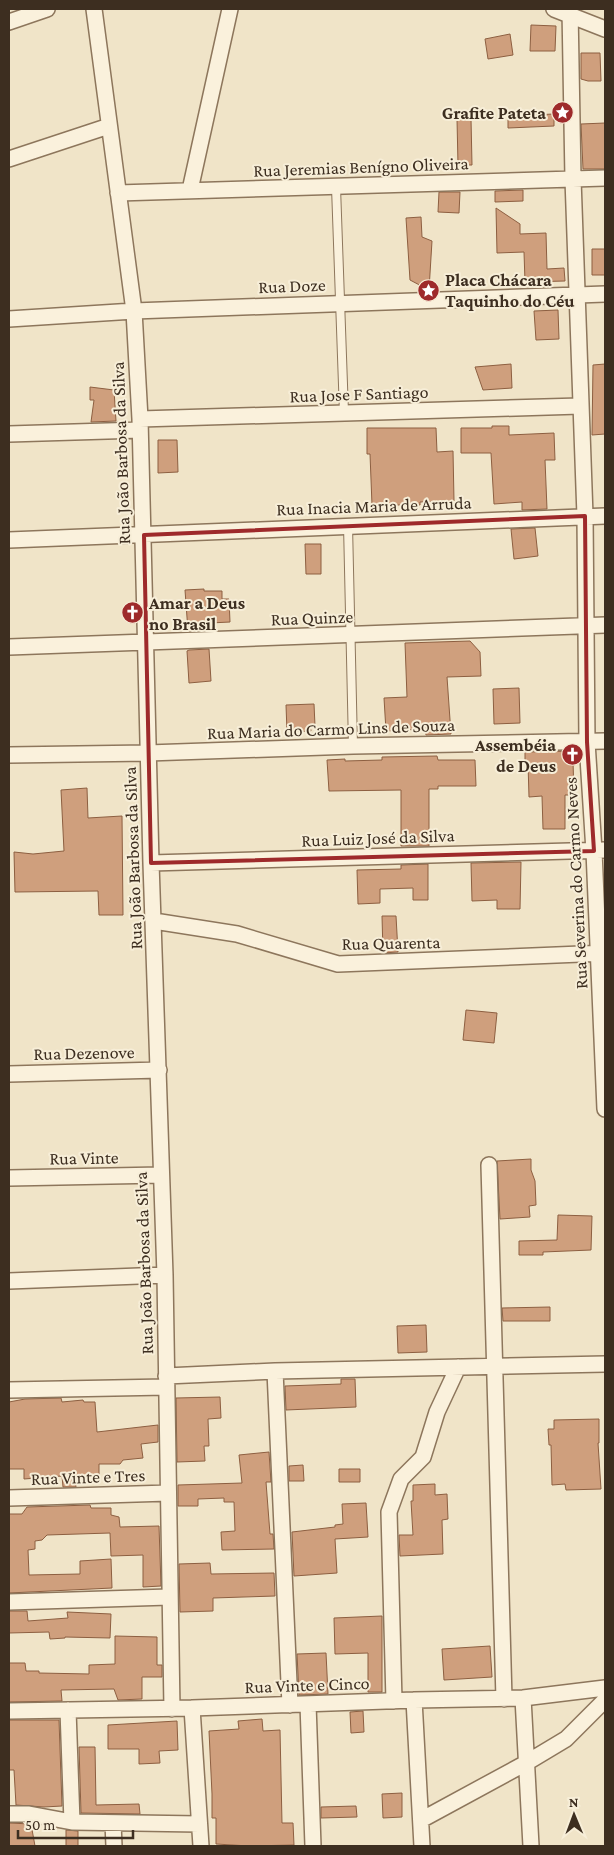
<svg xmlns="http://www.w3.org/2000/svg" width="614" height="1855" font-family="'Crimson Pro',serif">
<rect width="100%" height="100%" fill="#f0e4c8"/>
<!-- building -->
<path fill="#cf9f7d" stroke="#8d5f41" d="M531,25L556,26L555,51H530Z
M510,34L513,55L488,59L485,39Z
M581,53H600L601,81H588L581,79Z
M554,114V126L508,128V116Z
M457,119H471L472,165H458Z
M605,123V169H583L581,124Z
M523,190V201L495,202V191Z
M439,192H460L459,213L438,212Z
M496,208L520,224V234L546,233L547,269L564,268L565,281L525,282L524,252L497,253Z
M421,217L422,237L432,241L429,290L410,280L406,218Z
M592,249H605V275H592Z
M558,310L559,339L536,340L534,311Z
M511,364L512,388L483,390L475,367Z
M605,364V434L592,435L593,365Z
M90,387L114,390L116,421L91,422L94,400H90Z
M492,426H509V435L554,433L555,460H545L547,509L522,510V502L494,504L491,453H461V428H492Z
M367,428H436L437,452L453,451L454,501L420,502V505H372L370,454H367Z
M158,440H177L178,472L158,473Z
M535,528L538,556L514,559L511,529Z
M305,544H321V574H306Z
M204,589V591H222V599H229L230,622L210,623V628H207V630L188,631L185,590Z
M470,641L480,652L481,676L447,677L451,734L426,735L425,729L386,731L384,698L407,697L405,643Z
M209,649L211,681L189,683L187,651L189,650Z
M519,688L520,723L494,724L493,689Z
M314,704L315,726H310L311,731L287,732L286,705Z
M576,751V761H573L574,795H565V829H543L542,796L529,797L528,763H525V752Z
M437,756L438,760H475L476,786H438V789H429V846H401V790L329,791L327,760L345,759V761L382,760V757Z
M87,788L88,818L122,816L123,915H99L98,891L15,892L14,852L33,854L64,851L61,790Z
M521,862L520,909H497V900L472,901L471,863Z
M428,864V900H413V888L380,889V903L358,904L357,870L401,869V865Z
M382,916H396L398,952L383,953Z
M466,1010L497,1013L494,1043L463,1040Z
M531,1159V1170L535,1181L536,1205L529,1206L530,1217L500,1219L497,1161Z
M558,1215L592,1216L591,1250L543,1252V1255H519V1241L557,1240Z
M550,1307V1321H503L502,1308Z
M426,1325L427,1352L398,1353L397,1326Z
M341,1379H355L356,1407L286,1410L285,1386L341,1384Z
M220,1397L221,1418L208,1419L209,1446H204L205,1461L177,1462L176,1398Z
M61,1398L62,1402L83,1400L84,1402H95L97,1432L158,1425V1442L141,1444L143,1458L123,1460L120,1464H99V1477L75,1478L76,1487H63L62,1476L24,1479V1469H9V1402L25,1399Z
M599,1419V1443H598L601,1489L566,1490L565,1484L552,1485L551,1445H549L548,1429H554V1420Z
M269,1452L271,1482H266L270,1534H273L274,1549L222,1550L221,1532L235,1531L234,1502H224V1498L198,1499V1506H178V1485L242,1483L239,1455Z
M303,1465L304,1481H289V1466Z
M339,1469H360V1482H339Z
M435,1484V1495L447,1494L448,1519L442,1520L443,1554L400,1556L399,1535H413L411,1501H413V1485Z
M366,1503L368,1537L335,1539L337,1573L294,1576L292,1532L335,1527V1525L343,1524L342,1504Z
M90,1505L91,1508H111V1515L119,1517L120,1527L159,1526L161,1586L143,1587V1555L111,1556L110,1533L47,1535L42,1540L35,1541V1549L28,1550L29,1575L80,1574V1561L111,1559L112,1588L9,1593V1514H22L27,1507Z
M210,1563L211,1574L274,1573L275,1596L213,1598V1611L180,1612L179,1564Z
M9,1611H27L28,1621L68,1618L67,1612L111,1614L110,1638L65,1637V1638L50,1639L49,1632L9,1633Z
M382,1616V1692H368V1653L335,1654L334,1618Z
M115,1636L157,1637V1665H162V1677H142V1699L118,1700L114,1689L61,1690L62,1701L9,1702V1663H25L26,1671H39V1673L89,1674V1665L115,1664Z
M490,1646L492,1677L444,1680L442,1649Z
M326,1653L328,1694L299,1695L297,1654Z
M363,1711L364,1732L351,1733L350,1712Z
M262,1719L263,1731L280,1730L282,1823H293L294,1845L249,1846L216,1844V1818H212V1794L209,1731L239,1729L238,1721Z
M9,1720H59L62,1806L44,1807L16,1805L14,1770H9Z
M177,1721L178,1750L159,1751L160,1763L139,1764V1749H108V1725Z
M79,1747H95L96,1805L139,1804L140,1814L81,1813Z
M402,1793V1817L383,1818L382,1794Z
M356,1806L357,1817L321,1818V1807Z
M9,1823L31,1824L35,1846H9Z
M66,1830L78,1831V1846H66Z"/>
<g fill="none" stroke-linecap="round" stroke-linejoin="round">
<defs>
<path id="service" d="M336,187L344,413
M348,525L353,746"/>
<path id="minor" d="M94,9L134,311L140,419L151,863L165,1275L172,1709
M554,9L605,29
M570,9L573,179L585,516L587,742L594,851L605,1109
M9,22L47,9
M9,159L109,126
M190,190L230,9
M118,193L605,178
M9,319L134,311L605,294
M140,419L580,406
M9,434L140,430
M9,540L605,516
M9,647L605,625
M9,755L148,753L353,746L605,741
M151,863L605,850
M154,921L237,934L338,964L605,953
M9,1074L159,1070
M489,1165L504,1699
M9,1178L161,1175
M9,1281L165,1275
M275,1371L290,1705
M166,1376L275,1371L605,1364
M9,1390L166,1387
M9,1498L168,1493
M9,1602L169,1597
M523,1698L531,1846
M414,1700L422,1846
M394,1701L389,1512L401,1479L423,1457L437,1412L458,1367
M308,1704L313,1846
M192,1708L201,1846
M68,1710L72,1822
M9,1711L192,1708L414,1700L523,1698L605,1688
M9,1814H29L72,1822L199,1824
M421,1820L526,1763L566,1739L605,1700
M113,1823L114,1846"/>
</defs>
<!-- service casing -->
<use href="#service" stroke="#8d765c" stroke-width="10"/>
<!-- minor casing -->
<use href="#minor" stroke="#8d765c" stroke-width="18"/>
<!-- service -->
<use href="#service" stroke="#faf1dc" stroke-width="8"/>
<!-- minor -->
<use href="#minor" stroke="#faf1dc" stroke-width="15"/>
</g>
<!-- marked area -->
<path fill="none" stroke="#9e2a2b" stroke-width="4" stroke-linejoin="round" d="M585,516L587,742L594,851L151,863L144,535Z"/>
<!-- icons -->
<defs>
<symbol id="sight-disc" viewBox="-11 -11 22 22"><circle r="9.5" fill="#9e2a2b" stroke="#f7eed8"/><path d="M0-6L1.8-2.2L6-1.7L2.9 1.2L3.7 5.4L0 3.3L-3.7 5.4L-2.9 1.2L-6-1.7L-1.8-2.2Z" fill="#fff"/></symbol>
<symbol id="church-disc" viewBox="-11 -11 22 22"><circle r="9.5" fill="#9e2a2b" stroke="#f7eed8"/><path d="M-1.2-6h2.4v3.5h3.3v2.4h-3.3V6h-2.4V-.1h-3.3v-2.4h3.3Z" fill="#fff"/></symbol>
</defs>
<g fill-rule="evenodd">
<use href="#sight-disc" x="550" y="100" width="25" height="25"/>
<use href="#sight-disc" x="416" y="278" width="25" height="25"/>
<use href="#church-disc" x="120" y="600" width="25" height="25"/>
<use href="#church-disc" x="560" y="742" width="25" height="25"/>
</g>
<g text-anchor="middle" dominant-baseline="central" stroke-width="4" stroke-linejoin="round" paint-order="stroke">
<!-- poi labels -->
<g font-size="18" font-weight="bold" fill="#3d2e20" stroke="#f7eed8" text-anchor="end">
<text x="546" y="113">Grafite Pateta</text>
<text x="445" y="280" text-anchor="start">Placa Chácara<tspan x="445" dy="21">Taquinho do Céu</tspan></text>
<text x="149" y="603" text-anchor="start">Amar a Deus<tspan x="149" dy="21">no Brasil</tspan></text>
<text x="556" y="745">Assembéia<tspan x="556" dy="21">de Deus</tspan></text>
</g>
<!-- street labels -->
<g font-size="18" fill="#3d2e20" stroke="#f7eed8">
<text transform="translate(361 167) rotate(-2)">Rua Jeremias Benígno Oliveira</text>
<text transform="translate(292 286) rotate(-2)">Rua Doze</text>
<text transform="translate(359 394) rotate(-2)">Rua Jose F Santiago</text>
<text transform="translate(121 453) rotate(-92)">Rua João Barbosa da Silva</text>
<text transform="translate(374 506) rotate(-2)">Rua Inacia Maria de Arruda</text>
<text transform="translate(312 618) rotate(-2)">Rua Quinze</text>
<text transform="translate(331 729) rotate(-2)">Rua Maria do Carmo Lins de Souza</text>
<text transform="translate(378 838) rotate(-2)">Rua Luiz José da Silva</text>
<text transform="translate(133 858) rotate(-92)">Rua João Barbosa da Silva</text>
<text transform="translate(576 883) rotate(-93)">Rua Severina do Carmo Neves</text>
<text transform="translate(391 943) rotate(-1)">Rua Quarenta</text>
<text transform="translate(84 1053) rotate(-1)">Rua Dezenove</text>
<text transform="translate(84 1158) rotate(-1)">Rua Vinte</text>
<text transform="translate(144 1263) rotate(-92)">Rua João Barbosa da Silva</text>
<text transform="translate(88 1477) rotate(-2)">Rua Vinte e Tres</text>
<text transform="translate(307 1685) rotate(-2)">Rua Vinte e Cinco</text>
</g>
</g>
<!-- border -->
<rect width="614" height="1855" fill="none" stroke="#3d2e20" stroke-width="20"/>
<!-- north arrow -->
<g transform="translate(574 1815) rotate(359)" stroke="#f7eed8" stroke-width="4" paint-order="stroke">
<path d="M0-4L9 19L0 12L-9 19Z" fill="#3d2e20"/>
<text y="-8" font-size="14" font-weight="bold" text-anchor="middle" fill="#3d2e20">N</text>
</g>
<!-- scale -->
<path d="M18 1830v8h115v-8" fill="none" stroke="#3d2e20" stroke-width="2.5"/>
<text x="25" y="1830" font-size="15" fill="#3d2e20" stroke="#f7eed8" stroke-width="4" paint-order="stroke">50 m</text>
</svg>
